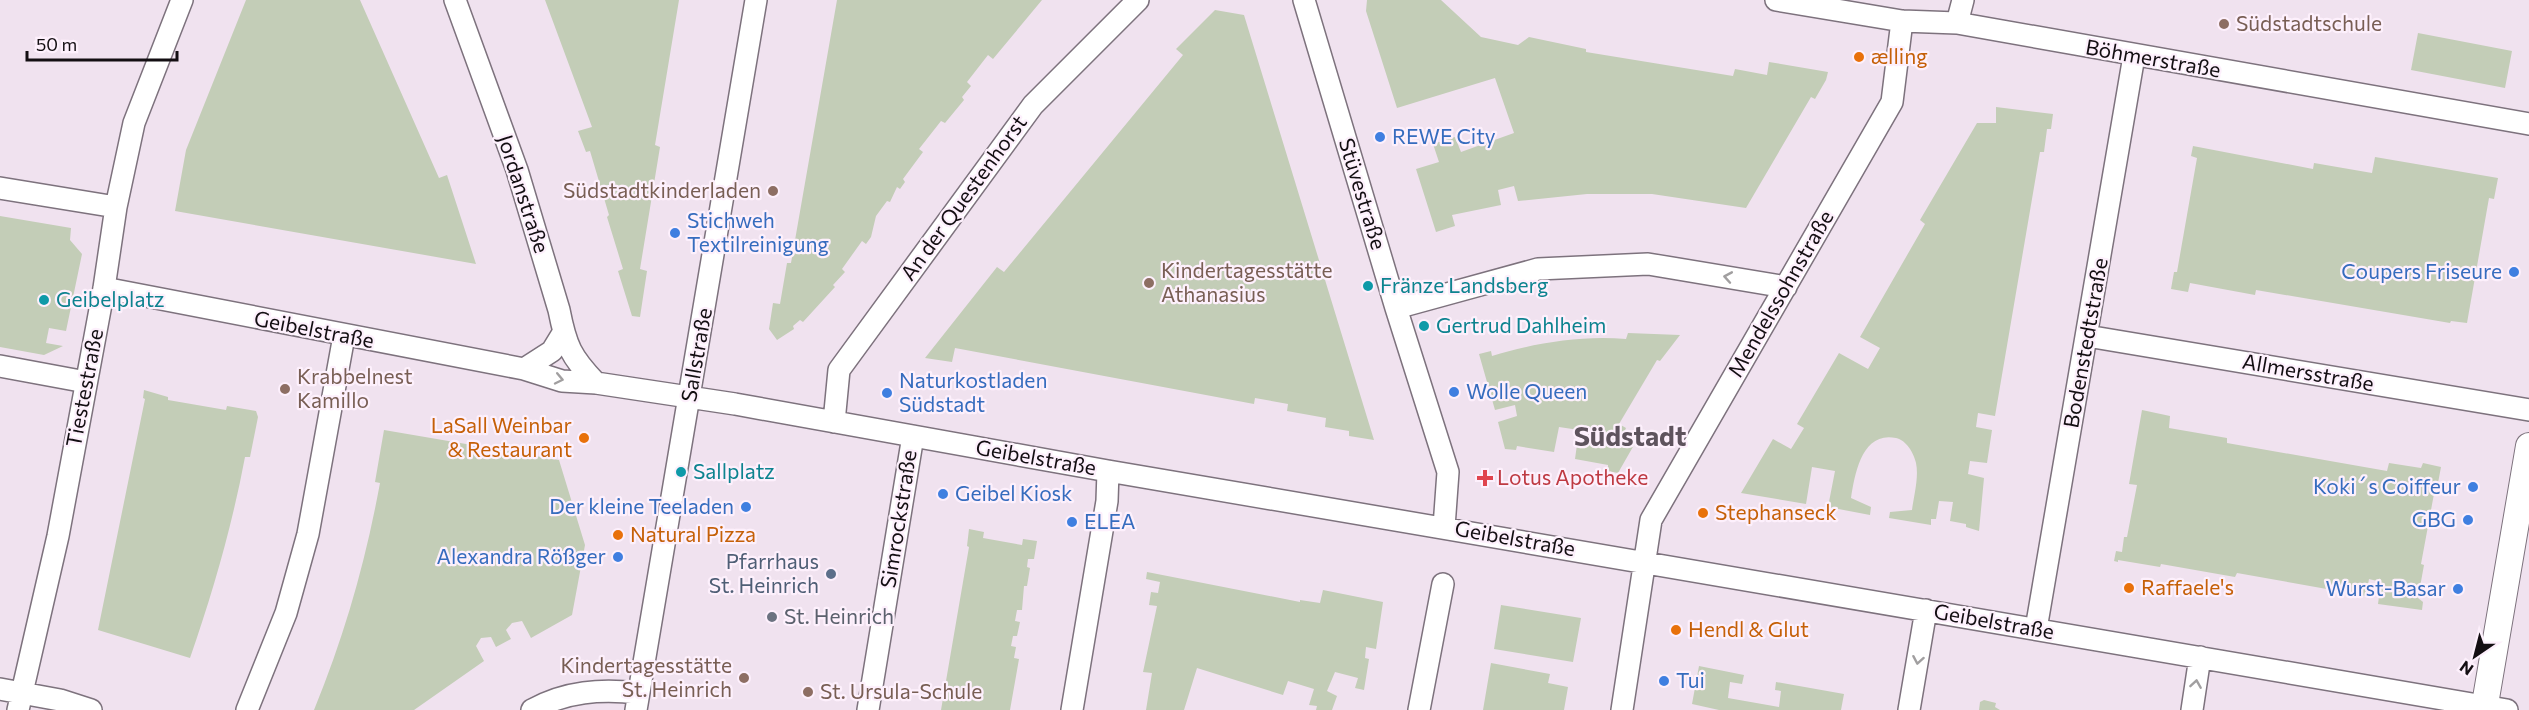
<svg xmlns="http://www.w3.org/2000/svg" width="2529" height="710" font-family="Commissioner,sans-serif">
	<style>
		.green { fill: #c3cdb7 }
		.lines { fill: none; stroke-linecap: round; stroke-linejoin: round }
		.minor-casing { stroke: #7d727d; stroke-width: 24 }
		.major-casing { stroke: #7d727d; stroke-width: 28 }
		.minor { stroke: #fff; stroke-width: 21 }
		.major { stroke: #fff; stroke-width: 26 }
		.oneway { stroke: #a19fa0 }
		.education-dot { fill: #8d6e63; stroke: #fdf0fc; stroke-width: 2 }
		.food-dot { fill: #e8710a; stroke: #fdf0fc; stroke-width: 2 }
		.shop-dot { fill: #3f7fe0; stroke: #fdf0fc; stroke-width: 2 }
		.culture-dot { fill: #0f9aa8; stroke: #fdf0fc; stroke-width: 2 }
		.health-dot { fill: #e0444e; stroke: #fdf0fc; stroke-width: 2 }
		.service-dot { fill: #5c6f8a; stroke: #fdf0fc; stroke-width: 2 }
		.worship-dot { fill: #6b7280; stroke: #fdf0fc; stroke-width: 2 }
		.labels { text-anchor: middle; stroke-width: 4.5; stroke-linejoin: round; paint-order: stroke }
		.education-label { font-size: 21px; fill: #785e54; stroke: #fdf0fc; text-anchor: start }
		.food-label { font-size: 21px; fill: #c56008; stroke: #fdf0fc; text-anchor: start }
		.street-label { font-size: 21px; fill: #130e12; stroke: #fdf0fc }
		.shop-label { font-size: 21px; fill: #366cbe; stroke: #fdf0fc; text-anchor: start }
		.culture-label { font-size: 21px; fill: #0d838f; stroke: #fdf0fc; text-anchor: start }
		.health-label { font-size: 21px; fill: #be3a42; stroke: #fdf0fc; text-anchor: start }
		.service-label { font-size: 21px; fill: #4e5e75; stroke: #fdf0fc; text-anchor: end }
		.worship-label { font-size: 21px; fill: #5b616d; stroke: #fdf0fc; text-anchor: start }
		.district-label { font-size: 27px; font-weight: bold; fill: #5e535d; stroke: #fdf0fc }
	</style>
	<rect width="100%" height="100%" fill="#f0e2ef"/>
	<!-- green -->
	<path class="green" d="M246 0H360L439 178 447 175 476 264 175 211 186 150Z
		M545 0H679L655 145 660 147 640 269 647 271 640 317 632 316 618 271 623 269 607 217 609 215 590 151 586 152 578 131 592 127Z
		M837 0H1042L993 59 988 55 967 82 971 86 962 97 964 100 945 123 941 121 919 149 923 152 903 179 905 182 900 189 897 187 890 202 887 201 876 216 871 237 866 244 862 241 842 269 845 272 833 285 835 287 803 322 800 320 793 326 794 329 777 340 769 329 773 303 780 304 787 263H791Z
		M1367 0H1441L1481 37 1518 45 1529 37 1586 49V52L1733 76 1735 69 1767 75 1769 62 1828 72 1826 80 1815 99 1811 97 1746 208 1652 194H1587L1518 201 1514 186 1498 190 1501 205 1452 215 1455 226 1436 232 1416 169 1439 162 1433 144 1455 137 1461 152 1514 133 1495 78 1397 108 1366 11Z
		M1215 10 1244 15 1374 440 1349 436V431L1325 427 1326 418 1287 411 1288 404 1255 398 1254 404 955 348 952 362 925 358 997 267 1004 272 1183 55 1176 49Z
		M2418 33 2512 51 2505 88 2411 70Z
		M1996 107 2053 114 2051 129H2047L2044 152H2040L1995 416 1978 413 1976 427 1992 430 1987 463 1970 461 1968 474 1984 478 1979 531 1966 527V524L1950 521 1953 502 1939 501 1936 519H1931V525L1889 518 1890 512 1912 510C1914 495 1919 477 1916 463 1914 453 1906 440 1896 438 1862 431 1855 473 1851 498L1871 507 1870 515 1828 507 1835 471 1812 467 1806 504 1741 493 1773 439 1791 449 1804 428 1797 424 1839 353 1868 369 1880 348 1860 337 1925 224 1920 220 1977 123H1996Z
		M2193 146 2313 169 2314 163 2372 173 2375 157 2498 178 2494 199 2489 198 2467 323 2451 321 2450 323 2256 290 2255 295 2190 283 2188 292 2171 289 2174 272H2177L2197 158 2191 156Z
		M0 216 71 228 70 240 82 254 66 331 49 328 46 343 63 346 44 355 0 347Z
		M1628 333 1680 335 1660 361 1657 360 1619 424 1626 428 1621 439 1634 445 1618 473 1608 471V465L1575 459 1579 430 1559 427 1554 452 1517 446 1516 450 1505 449 1498 422 1517 416 1515 405 1495 410 1479 354 1491 351 1492 356C1534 343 1582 335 1626 339Z
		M144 390 168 397V400L226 410 227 406 256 411 258 417 250 457H245C232 526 213 592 190 658L98 630 145 399 143 398Z
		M2142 410 2170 416 2169 428 2227 438V443L2387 471 2389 463 2421 468 2423 463 2441 467 2438 483H2436L2421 564 2424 565 2418 598 2423 602 2422 610 2378 604 2381 582 2369 579 2366 596 2237 573 2235 577 2161 564 2160 567 2118 560V562L2114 561 2116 551 2122 552 2124 537H2127L2137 485 2129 484Z
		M384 430 559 460 585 545 572 615 531 638 522 621 512 623 506 630 511 639 496 647 491 637 481 638 476 646 484 661 414 710H314C345 634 365 564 380 483L375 482Z
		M969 529 984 532 983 538 1022 545 1023 539 1037 541 1034 559H1028L1027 567 1030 568 1027 586H1024L1022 610H1017L1015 621 1020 622 1017 636H1013L1011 646 1016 647 1014 658 1019 659 1010 710H941L969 547 967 546Z
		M1147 572 1300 602V600L1320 603 1323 590 1383 602 1376 649 1366 647 1365 658 1369 659 1364 690 1355 688 1358 678 1335 672 1327 691 1337 696 1332 710H1316L1317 706 1309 705 1314 689 1288 681 1283 695 1197 668 1184 710H1146L1152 673 1143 672 1157 606 1149 605 1151 592 1158 593 1160 582 1146 579Z
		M1501 605 1581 618 1573 662 1494 649Z
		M1491 663 1550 674 1548 683 1568 687 1564 710H1483Z
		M1699 666 1744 675 1742 684 1730 682 1728 698 1779 707 1781 691 1775 690 1776 682 1844 694 1841 710H1719L1692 704Z
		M1984 700 1996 703 1995 707 2000 710H1979L1980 702Z"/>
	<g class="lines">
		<defs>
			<path id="minor" d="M455 0 517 170 559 310C566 346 571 357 596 383
				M1304 0 1396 308 1448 472 1444 527
				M1776 0 1902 21 1957 23 2529 124
				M1957 23 1963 0
				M0 188 116 207
				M104 288 524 369 562 381 596 383 735 404 1108 471 2507 710
				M1396 308 1538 269 1648 264 1786 287
				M2087 336 2529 410
				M0 366 86 382
				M524 369 552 351 563 333
				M834 422 839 370 1033 105 1138 0
				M2036 629 2134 56
				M0 689 60 700 91 710
				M18 710 58 536 104 288 116 207 134 123 182 0
				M247 710 286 613 308 534 344 336
				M532 710C566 691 601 689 638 693
				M636 710 756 0
				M868 710 913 436
				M1072 710 1107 501 1108 471
				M1419 710 1443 584
				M1622 710 1651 520 1892 102 1902 21
				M1909 710 1926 610
				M2192 710 2200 657"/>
			<path id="major" d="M2484 710 2529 446"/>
		</defs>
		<!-- minor casing -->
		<use href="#minor" class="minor-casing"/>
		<!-- major casing -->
		<use href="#major" class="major-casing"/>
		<!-- minor -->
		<use href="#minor" class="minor"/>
		<!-- major -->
		<use href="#major" class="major"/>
	</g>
	<!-- one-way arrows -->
	<defs><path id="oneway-chevron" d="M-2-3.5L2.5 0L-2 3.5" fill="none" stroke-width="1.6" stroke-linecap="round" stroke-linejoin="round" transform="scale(1.5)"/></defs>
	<g class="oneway">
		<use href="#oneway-chevron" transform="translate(1728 277) rotate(-170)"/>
		<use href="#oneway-chevron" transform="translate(559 379) rotate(12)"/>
		<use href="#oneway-chevron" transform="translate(1918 660) rotate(100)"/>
		<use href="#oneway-chevron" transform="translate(2196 684) rotate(-81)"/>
	</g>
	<!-- markers -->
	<g class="education-dot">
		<circle cx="2224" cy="24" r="6"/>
		<circle cx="773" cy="191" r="6"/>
		<circle cx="1149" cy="283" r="6"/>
		<circle cx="285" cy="389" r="6"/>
		<circle cx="744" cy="678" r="6"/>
		<circle cx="808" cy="692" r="6"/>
	</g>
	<g class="food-dot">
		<circle cx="1859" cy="57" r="6"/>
		<circle cx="584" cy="438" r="6"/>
		<circle cx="1703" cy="513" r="6"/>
		<circle cx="618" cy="535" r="6"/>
		<circle cx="2129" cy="588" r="6"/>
		<circle cx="1676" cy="630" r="6"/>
	</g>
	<g class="shop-dot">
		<circle cx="1380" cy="137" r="6"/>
		<circle cx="675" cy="233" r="6"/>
		<circle cx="2514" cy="272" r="6"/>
		<circle cx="1454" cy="392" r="6"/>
		<circle cx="887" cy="393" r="6"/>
		<circle cx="2473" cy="487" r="6"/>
		<circle cx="943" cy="494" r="6"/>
		<circle cx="746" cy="507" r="6"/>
		<circle cx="2468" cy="520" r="6"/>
		<circle cx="1072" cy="522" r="6"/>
		<circle cx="618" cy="557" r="6"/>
		<circle cx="2458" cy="589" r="6"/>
		<circle cx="1664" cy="681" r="6"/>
	</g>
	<g class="culture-dot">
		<circle cx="1368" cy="286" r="6"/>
		<circle cx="44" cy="300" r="6"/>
		<circle cx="1424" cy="326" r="6"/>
		<circle cx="681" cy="472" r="6"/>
	</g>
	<path class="health-dot" d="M1482 469h6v6h6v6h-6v6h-6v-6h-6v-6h6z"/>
	<circle class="service-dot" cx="831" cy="574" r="6"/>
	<circle class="worship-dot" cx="772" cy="617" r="6"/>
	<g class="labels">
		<!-- education labels -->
		<g class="education-label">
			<text x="2236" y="31">Südstadtschule</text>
			<text x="761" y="198" text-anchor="end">Südstadtkinderladen</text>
			<text x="1161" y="278">Kindertagesstätte<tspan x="1161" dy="24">Athanasius</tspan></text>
			<text x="297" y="384">Krabbelnest<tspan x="297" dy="24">Kamillo</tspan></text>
			<text x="732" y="673" text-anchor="end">Kindertagesstätte<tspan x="732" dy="24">St. Heinrich</tspan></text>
			<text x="820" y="699">St. Ursula-Schule</text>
		</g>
		<!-- food labels -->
		<g class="food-label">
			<text x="1871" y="64">ælling</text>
			<text x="572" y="433" text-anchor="end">LaSall Weinbar<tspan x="572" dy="24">&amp; Restaurant</tspan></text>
			<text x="1715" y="520">Stephanseck</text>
			<text x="630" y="542">Natural Pizza</text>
			<text x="2141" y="595">Raffaele's</text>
			<text x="1688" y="637">Hendl &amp; Glut</text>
		</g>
		<!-- street labels -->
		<g class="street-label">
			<text transform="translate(2153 59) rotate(10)" y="7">Böhmerstraße</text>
			<text transform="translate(523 194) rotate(72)" y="7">Jordanstraße</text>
			<text transform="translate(1362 194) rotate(73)" y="7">Stüvestraße</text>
			<text transform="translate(964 198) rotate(-54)" y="7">An der Questenhorst</text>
			<text transform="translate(1781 294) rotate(-60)" y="7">Mendelssohnstraße</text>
			<text transform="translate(314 330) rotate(11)" y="7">Geibelstraße</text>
			<text transform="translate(2086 343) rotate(-80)" y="7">Bodenstedtstraße</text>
			<text transform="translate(697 355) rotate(-80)" y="7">Sallstraße</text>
			<text transform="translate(2308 373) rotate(10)" y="7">Allmersstraße</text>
			<text transform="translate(85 388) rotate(-79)" y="7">Tiestestraße</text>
			<text transform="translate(1036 458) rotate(10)" y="7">Geibelstraße</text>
			<text transform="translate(899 519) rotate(-81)" y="7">Simrockstraße</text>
			<text transform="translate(1515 539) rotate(10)" y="7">Geibelstraße</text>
			<text transform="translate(1994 622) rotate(10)" y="7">Geibelstraße</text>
		</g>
		<!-- shop labels -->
		<g class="shop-label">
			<text x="1392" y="144">REWE City</text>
			<text x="687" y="228">Stichweh<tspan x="687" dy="24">Textilreinigung</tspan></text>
			<text x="2502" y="279" text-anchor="end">Coupers Friseure</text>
			<text x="899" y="388">Naturkostladen<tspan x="899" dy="24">Südstadt</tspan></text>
			<text x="1466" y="399">Wolle Queen</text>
			<text x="2461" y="494" text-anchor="end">Koki´s Coiffeur</text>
			<text x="955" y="501">Geibel Kiosk</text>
			<text x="734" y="514" text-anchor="end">Der kleine Teeladen</text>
			<text x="2456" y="527" text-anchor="end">GBG</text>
			<text x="1084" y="529">ELEA</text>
			<text x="606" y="564" text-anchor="end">Alexandra Rößger</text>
			<text x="2446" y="596" text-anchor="end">Wurst-Basar</text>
			<text x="1676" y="688">Tui</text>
		</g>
		<!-- culture labels -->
		<g class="culture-label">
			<text x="1380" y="293">Fränze Landsberg</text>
			<text x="56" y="307">Geibelplatz</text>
			<text x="1436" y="333">Gertrud Dahlheim</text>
			<text x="693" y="479">Sallplatz</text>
		</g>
		<!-- health labels -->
		<g class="health-label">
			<text x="1497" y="485">Lotus Apotheke</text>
		</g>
		<!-- service labels -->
		<g class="service-label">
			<text x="819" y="569">Pfarrhaus<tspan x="819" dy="24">St. Heinrich</tspan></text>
		</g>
		<!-- worship labels -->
		<g class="worship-label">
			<text x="784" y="624">St. Heinrich</text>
		</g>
		<!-- district labels -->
		<g class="district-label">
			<text x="1630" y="446">Südstadt</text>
		</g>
	</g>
	<!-- north arrow -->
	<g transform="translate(2475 656) rotate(215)" stroke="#fdf0fc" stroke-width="4.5" paint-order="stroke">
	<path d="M0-4.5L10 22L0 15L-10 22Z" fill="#130e12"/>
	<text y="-9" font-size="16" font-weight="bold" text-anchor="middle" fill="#130e12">N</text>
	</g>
	<!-- scale -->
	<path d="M27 51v9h150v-9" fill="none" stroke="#130e12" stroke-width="3"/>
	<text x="36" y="51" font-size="18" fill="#130e12" stroke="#fdf0fc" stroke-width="4.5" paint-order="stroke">50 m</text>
</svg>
